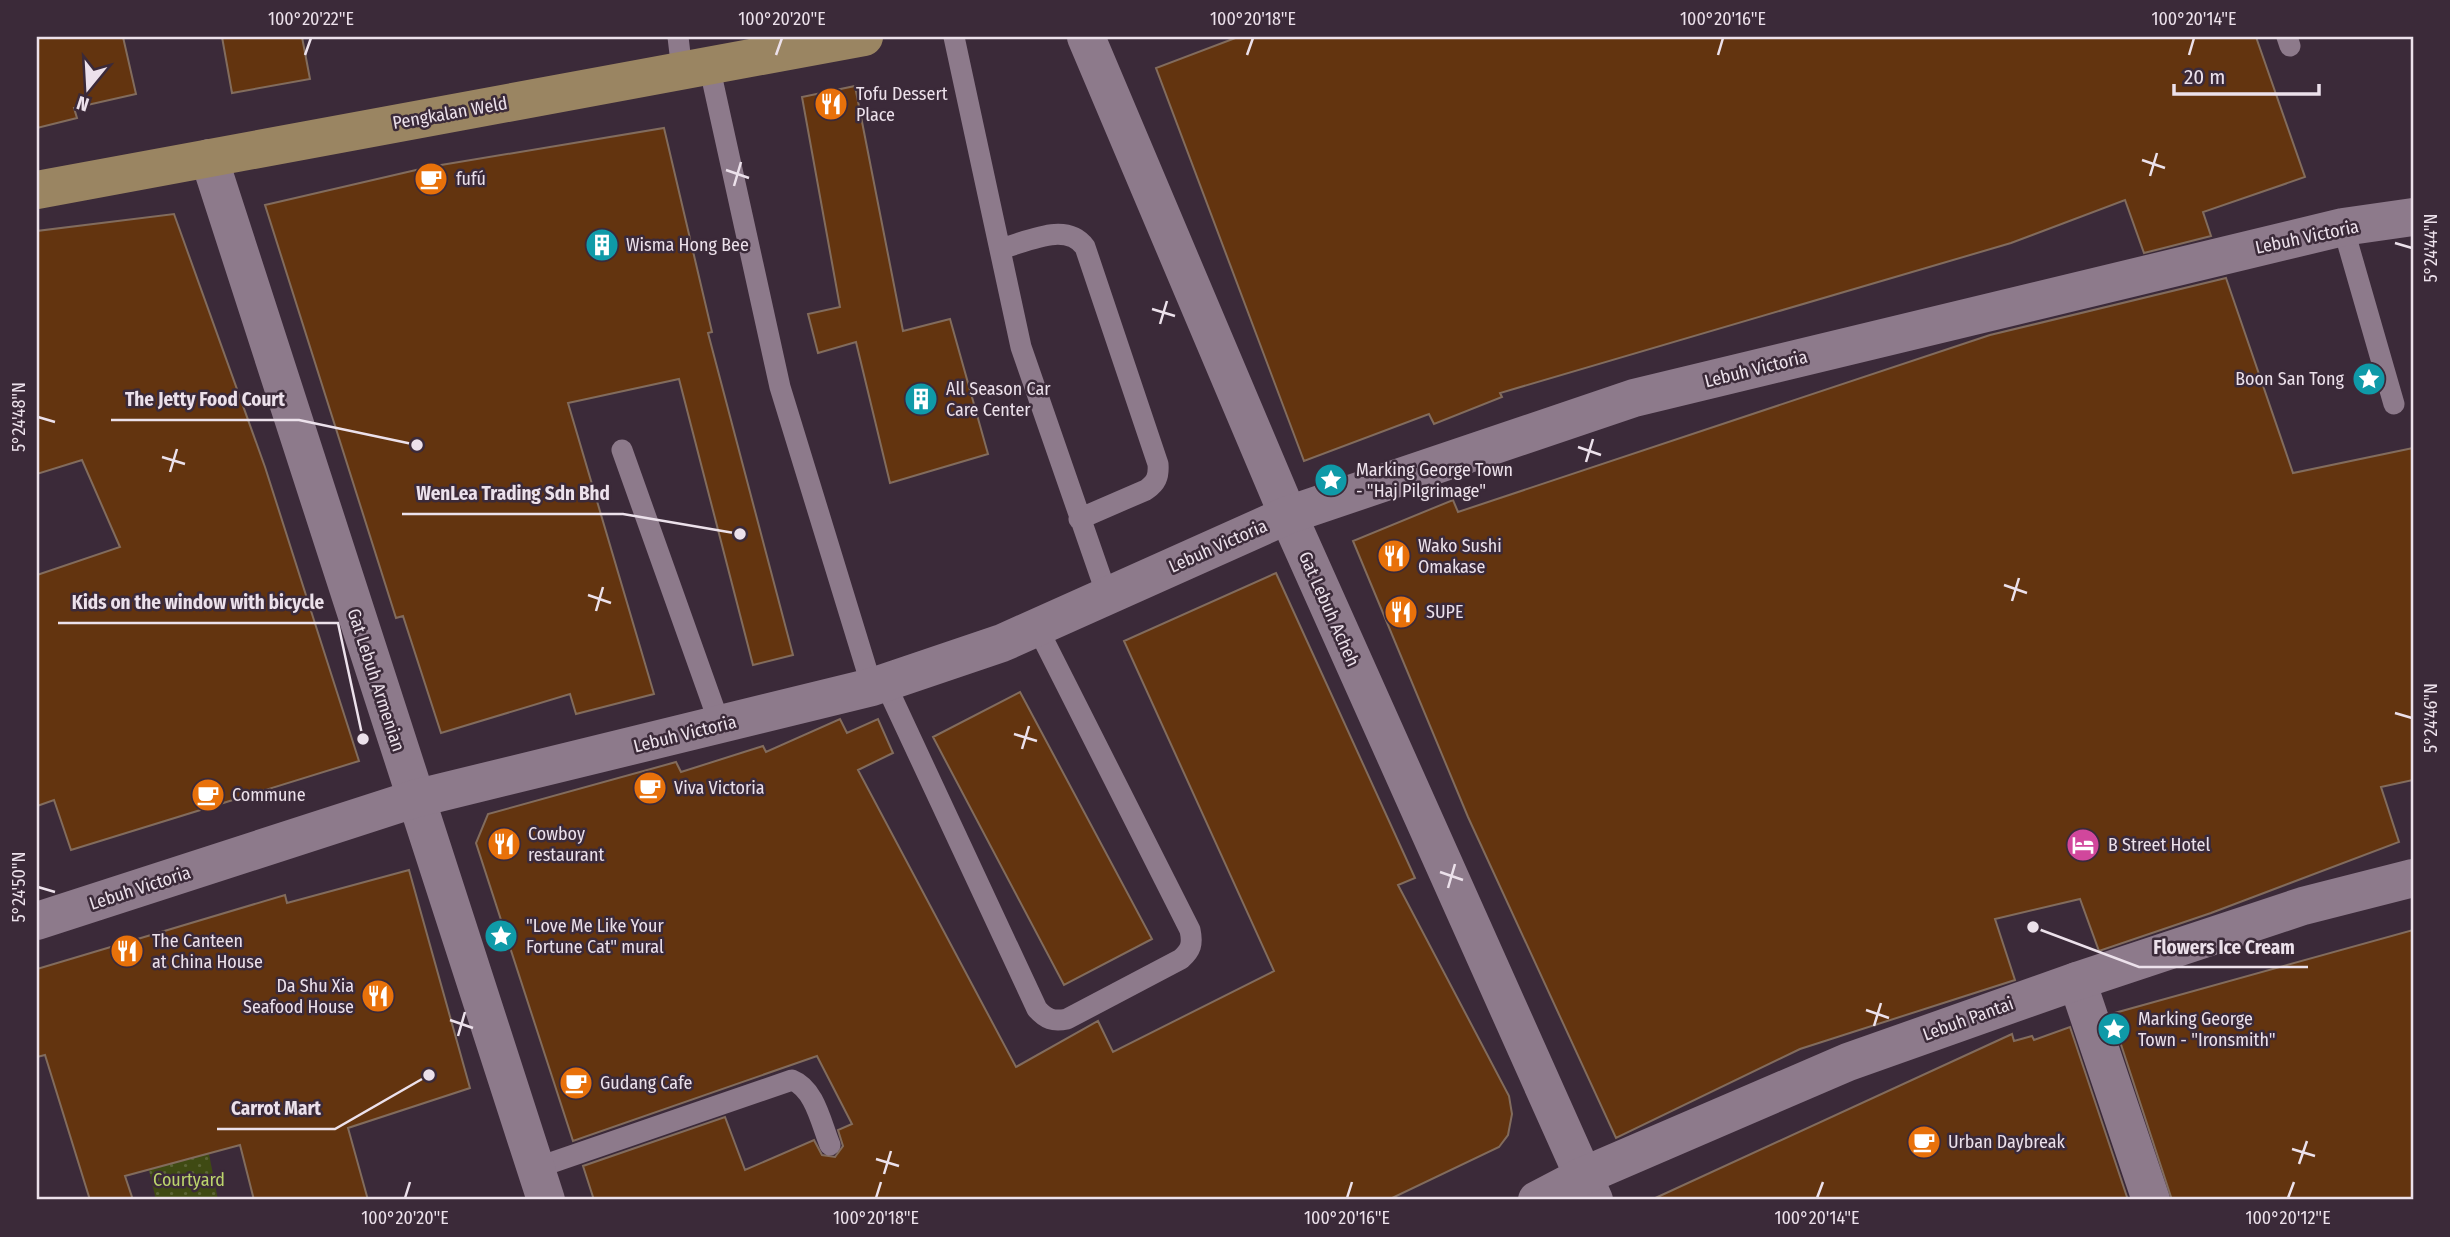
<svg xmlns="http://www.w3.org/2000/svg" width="2450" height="1237" font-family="'Fira Sans Condensed',sans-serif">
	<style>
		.green { fill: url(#green-dots) }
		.building { fill: #63340f; stroke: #826c5d; stroke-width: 2 }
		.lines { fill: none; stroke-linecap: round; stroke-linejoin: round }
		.service { stroke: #8d7a8b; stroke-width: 21 }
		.minor { stroke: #8d7a8b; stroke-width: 38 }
		.tertiary { stroke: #8d7a8b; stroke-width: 38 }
		.primary { stroke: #9a8562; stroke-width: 38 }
		.ticks { fill: none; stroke: #ece1eb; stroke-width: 2.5 }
		.labels { text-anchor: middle; stroke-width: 5; stroke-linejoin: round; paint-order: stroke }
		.poi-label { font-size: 18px; fill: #ece1eb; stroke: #3b2a39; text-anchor: start }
		.street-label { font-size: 18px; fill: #ece1eb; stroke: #3b2a39 }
		.park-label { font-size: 18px; fill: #bcd56c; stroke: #3b2a39 }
		.leader { fill: none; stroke: #ece1eb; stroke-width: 2.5 }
		.callout-dot { fill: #ece1eb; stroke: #3b2a39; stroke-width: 2.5 }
		.callout-label { font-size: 19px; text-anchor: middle; font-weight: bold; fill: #ece1eb; stroke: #3b2a39; stroke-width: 5; stroke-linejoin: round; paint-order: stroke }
		.neatline { fill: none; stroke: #ece1eb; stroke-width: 2.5 }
		.ticks-label { font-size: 18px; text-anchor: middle; fill: #ece1eb }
	</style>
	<defs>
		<pattern id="green-dots" width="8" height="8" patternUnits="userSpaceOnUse" patternTransform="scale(1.75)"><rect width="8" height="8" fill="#3f4a13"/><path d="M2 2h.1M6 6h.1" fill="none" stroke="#5b6436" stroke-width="1.8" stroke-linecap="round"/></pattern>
	</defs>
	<rect width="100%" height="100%" fill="#3b2a39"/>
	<!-- green -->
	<path class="green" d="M209 1154 218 1200H156L149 1170Z"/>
	<!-- building -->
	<path class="building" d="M37 37H123L136 94 74 108 77 118 37 128Z
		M222 37H302L310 79 232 93Z
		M1238 37H2256L2305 177 2203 212 2211 236 2144 253 2125 200 2011 243 1500 393 1502 397 1434 424 1429 414 1304 461 1156 68Z
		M855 86 903 331 950 319 988 454 890 483 856 342 818 353 808 314 840 307 802 97Z
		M664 128 712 332 708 333 793 655 753 665 679 379 568 403 654 694 576 714 570 694 441 733 403 616 396 618 265 205 429 167Z
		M174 214 265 467 359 761 71 850 54 800 37 806V575L120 547 82 460 37 474V231Z
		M2226 278 2293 473 2413 448V780L2381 787 2399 842 2211 913 2099 951 2080 899 1995 919 2015 980 1800 1049 1616 1138 1468 817 1353 541 1453 500 1458 512 1990 335Z
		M1276 573 1415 878 1398 885 1509 1096 1512 1114 1508 1135 1499 1147 1388 1200H594L583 1166 725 1117 745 1170 814 1140 822 1155 835 1157 843 1146 838 1130 852 1124 817 1056 573 1141 476 843 488 814 676 762 681 772 763 746 766 752 840 719 847 733 878 719 893 753 858 770 1016 1067 1098 1021 1113 1052 1274 971 1124 641Z
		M1020 692 1152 939 1064 985 933 737Z
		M409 870 470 1088 348 1128 368 1200H254L240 1145 125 1176 133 1200H90L45 1055 37 1057V969L285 895 287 903Z
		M2413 930V1200H2172L2111 1014Z
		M2070 1027 2128 1200H1651L2012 1034 2014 1041 2032 1036 2034 1040Z"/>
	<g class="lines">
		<!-- service -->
		<path class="service" d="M678 37 682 71
			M954 37 1021 347 1107 595
			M2287 37 2290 46
			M709 65 780 387 872 687
			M2343 227 2394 404
			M1000 249C1027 242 1066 221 1085 247L1158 464C1159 477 1156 483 1146 490L1079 519
			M622 450 720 725
			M885 683 1037 1009C1046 1019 1053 1022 1067 1019L1181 959C1191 950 1193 944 1190 930L1037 627
			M536 1168 792 1080C815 1089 821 1123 830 1145"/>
		<!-- minor -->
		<path class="minor" d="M1086 37 1288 515 1594 1200
			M209 158 546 1200
			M2077 981 2151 1200"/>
		<!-- tertiary -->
		<path class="tertiary" d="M37 921 414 799 872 687 1002 643 1288 515 1634 398 2343 227 2413 217
			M1537 1200 1581 1177 1848 1062 2077 981 2303 906 2413 878"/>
		<!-- primary -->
		<path class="primary" d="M37 190 864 37"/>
	</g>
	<!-- ticks -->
	<path class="ticks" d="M305 55 311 38M776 55 782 38M1247 55 1253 38M1718 55 1723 38M2189 55 2194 38M2142 160 2165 168M726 170 749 178M2150 176 2157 153M734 186 741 162M2395 243 2412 248M1152 309 1175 316M1160 324 1167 301M38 417 55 422M1578 447 1601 455M162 457 185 464M1586 462 1593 439M170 472 177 449M2004 585 2027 593M588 595 611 603M2012 601 2019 578M596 611 603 587M2395 713 2412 718M1014 734 1037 741M1022 749 1029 726M1440 872 1463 880M38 887 55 892M1448 888 1455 864M1866 1010 1889 1018M450 1020 473 1028M1874 1026 1881 1003M458 1036 465 1012M2292 1149 2315 1156M876 1159 899 1166M2299 1164 2307 1141M884 1174 891 1151M405 1198 410 1182M876 1198 881 1182M1347 1198 1352 1182M1817 1198 1823 1182M2288 1198 2294 1182"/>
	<!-- icons -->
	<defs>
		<symbol id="restaurant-disc" viewBox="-11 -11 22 22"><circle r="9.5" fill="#e8710a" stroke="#3b2a39"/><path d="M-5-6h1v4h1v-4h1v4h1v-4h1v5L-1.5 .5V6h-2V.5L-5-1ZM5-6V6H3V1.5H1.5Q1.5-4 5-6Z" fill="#fff"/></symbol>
		<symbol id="cafe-disc" viewBox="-11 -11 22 22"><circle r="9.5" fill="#e8710a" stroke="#3b2a39"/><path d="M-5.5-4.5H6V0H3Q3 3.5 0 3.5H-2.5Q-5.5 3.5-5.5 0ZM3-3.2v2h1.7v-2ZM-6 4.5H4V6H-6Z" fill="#fff"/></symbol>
		<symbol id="building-disc" viewBox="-11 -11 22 22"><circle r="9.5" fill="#0f9aa8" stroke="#3b2a39"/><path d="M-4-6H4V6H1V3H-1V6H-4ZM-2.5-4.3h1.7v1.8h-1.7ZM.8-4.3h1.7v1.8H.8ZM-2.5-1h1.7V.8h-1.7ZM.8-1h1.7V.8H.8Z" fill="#fff"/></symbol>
		<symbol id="sight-disc" viewBox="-11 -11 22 22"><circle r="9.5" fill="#0f9aa8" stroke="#3b2a39"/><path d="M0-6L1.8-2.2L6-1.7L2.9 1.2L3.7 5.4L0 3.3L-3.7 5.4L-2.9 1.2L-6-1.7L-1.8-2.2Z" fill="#fff"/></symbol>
		<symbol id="hotel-disc" viewBox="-11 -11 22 22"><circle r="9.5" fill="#d1479c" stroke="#3b2a39"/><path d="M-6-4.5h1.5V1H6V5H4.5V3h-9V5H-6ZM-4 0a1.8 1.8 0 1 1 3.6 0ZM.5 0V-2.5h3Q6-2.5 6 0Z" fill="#fff"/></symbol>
	</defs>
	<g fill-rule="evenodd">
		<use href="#restaurant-disc" x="812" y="85" width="38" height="38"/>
		<use href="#cafe-disc" x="412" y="160" width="38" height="38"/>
		<use href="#building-disc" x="583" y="226" width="38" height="38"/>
		<use href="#sight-disc" x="2350" y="360" width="38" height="38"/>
		<use href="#building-disc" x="902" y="380" width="38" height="38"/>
		<use href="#sight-disc" x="1312" y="461" width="38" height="38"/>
		<use href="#restaurant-disc" x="1375" y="537" width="38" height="38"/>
		<use href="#restaurant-disc" x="1382" y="593" width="38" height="38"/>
		<use href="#cafe-disc" x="631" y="769" width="38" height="38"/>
		<use href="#cafe-disc" x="189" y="776" width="38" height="38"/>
		<use href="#restaurant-disc" x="485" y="825" width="38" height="38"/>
		<use href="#hotel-disc" x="2064" y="826" width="38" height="38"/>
		<use href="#sight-disc" x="482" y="917" width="38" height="38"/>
		<use href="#restaurant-disc" x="108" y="932" width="38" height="38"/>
		<use href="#restaurant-disc" x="359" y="977" width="38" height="38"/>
		<use href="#sight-disc" x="2095" y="1010" width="38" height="38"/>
		<use href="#cafe-disc" x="557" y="1064" width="38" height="38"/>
		<use href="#cafe-disc" x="1905" y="1123" width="38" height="38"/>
	</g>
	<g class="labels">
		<!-- poi labels -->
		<g class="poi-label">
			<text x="856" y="100">Tofu Dessert<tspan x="856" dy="21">Place</tspan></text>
			<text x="456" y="185">fufú</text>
			<text x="626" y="251">Wisma Hong Bee</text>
			<text x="2344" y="385" text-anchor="end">Boon San Tong</text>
			<text x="946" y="395">All Season Car<tspan x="946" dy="21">Care Center</tspan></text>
			<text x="1356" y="476">Marking George Town<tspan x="1356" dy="21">- "Haj Pilgrimage"</tspan></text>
			<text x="1418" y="552">Wako Sushi<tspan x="1418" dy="21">Omakase</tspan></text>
			<text x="1426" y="618">SUPE</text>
			<text x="674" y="794">Viva Victoria</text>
			<text x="232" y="801">Commune</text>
			<text x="528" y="840">Cowboy<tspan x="528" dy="21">restaurant</tspan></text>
			<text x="2108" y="851">B Street Hotel</text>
			<text x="526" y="932">"Love Me Like Your<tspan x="526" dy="21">Fortune Cat" mural</tspan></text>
			<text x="152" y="947">The Canteen<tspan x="152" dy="21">at China House</tspan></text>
			<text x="354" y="992" text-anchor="end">Da Shu Xia<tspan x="354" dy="21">Seafood House</tspan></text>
			<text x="2138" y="1025">Marking George<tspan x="2138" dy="21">Town - "Ironsmith"</tspan></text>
			<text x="600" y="1089">Gudang Cafe</text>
			<text x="1948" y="1148">Urban Daybreak</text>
		</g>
		<!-- street labels -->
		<g class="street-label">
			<text transform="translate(450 113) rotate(-10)" y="6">Pengkalan Weld</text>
			<text transform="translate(2307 237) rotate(-12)" y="6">Lebuh Victoria</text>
			<text transform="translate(1756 369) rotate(-14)" y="6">Lebuh Victoria</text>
			<text transform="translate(1218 546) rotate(-24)" y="6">Lebuh Victoria</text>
			<text transform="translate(1329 609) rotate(66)" y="6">Gat Lebuh Acheh</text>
			<text transform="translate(376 680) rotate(72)" y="6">Gat Lebuh Armenian</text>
			<text transform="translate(685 734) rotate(-14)" y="6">Lebuh Victoria</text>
			<text transform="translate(140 888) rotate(-18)" y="6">Lebuh Victoria</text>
			<text transform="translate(1968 1019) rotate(-20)" y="6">Lebuh Pantai</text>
		</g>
		<!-- park labels -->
		<g class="park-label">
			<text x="189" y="1186">Courtyard</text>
		</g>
	</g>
	<!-- callouts -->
	<path class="leader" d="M417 445L299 420H111M740 534L623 514H402M363 739L338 623H58M2033 927L2139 967H2308M429 1075L335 1129H217"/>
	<g class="callout-dot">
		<circle cx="417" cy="445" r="7"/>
		<circle cx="740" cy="534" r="7"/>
		<circle cx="363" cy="739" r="7"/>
		<circle cx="2033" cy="927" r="7"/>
		<circle cx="429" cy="1075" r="7"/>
	</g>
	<g class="callout-label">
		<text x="205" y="406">The Jetty Food Court</text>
		<text x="513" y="500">WenLea Trading Sdn Bhd</text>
		<text x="198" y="609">Kids on the window with bicycle</text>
		<text x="2224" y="954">Flowers Ice Cream</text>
		<text x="276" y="1115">Carrot Mart</text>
	</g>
	<!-- border -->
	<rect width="2450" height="1237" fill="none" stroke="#3b2a39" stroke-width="77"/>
	<!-- north arrow -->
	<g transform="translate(88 88) rotate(198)" stroke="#3b2a39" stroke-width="5" paint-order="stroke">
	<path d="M0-5L12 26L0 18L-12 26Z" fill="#ece1eb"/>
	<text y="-10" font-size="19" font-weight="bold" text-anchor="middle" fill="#ece1eb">N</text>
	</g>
	<!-- scale -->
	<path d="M2174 84v10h145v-10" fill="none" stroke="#ece1eb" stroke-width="3.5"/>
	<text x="2184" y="84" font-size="21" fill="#ece1eb" stroke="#3b2a39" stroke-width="5" paint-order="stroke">20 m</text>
	<rect x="38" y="38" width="2374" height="1160" class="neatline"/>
	<g class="ticks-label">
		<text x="311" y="25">100°20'22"E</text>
		<text x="782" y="25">100°20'20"E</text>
		<text x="1253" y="25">100°20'18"E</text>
		<text x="1723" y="25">100°20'16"E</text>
		<text x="2194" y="25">100°20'14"E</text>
		<text transform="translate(2431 248) rotate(-90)" y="6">5°24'44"N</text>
		<text transform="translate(19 417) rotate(-90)" y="6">5°24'48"N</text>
		<text transform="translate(2431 718) rotate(-90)" y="6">5°24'46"N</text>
		<text transform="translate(19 887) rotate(-90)" y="6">5°24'50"N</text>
		<text x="405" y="1224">100°20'20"E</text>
		<text x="876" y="1224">100°20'18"E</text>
		<text x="1347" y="1224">100°20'16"E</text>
		<text x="1817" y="1224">100°20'14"E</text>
		<text x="2288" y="1224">100°20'12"E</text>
	</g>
</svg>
